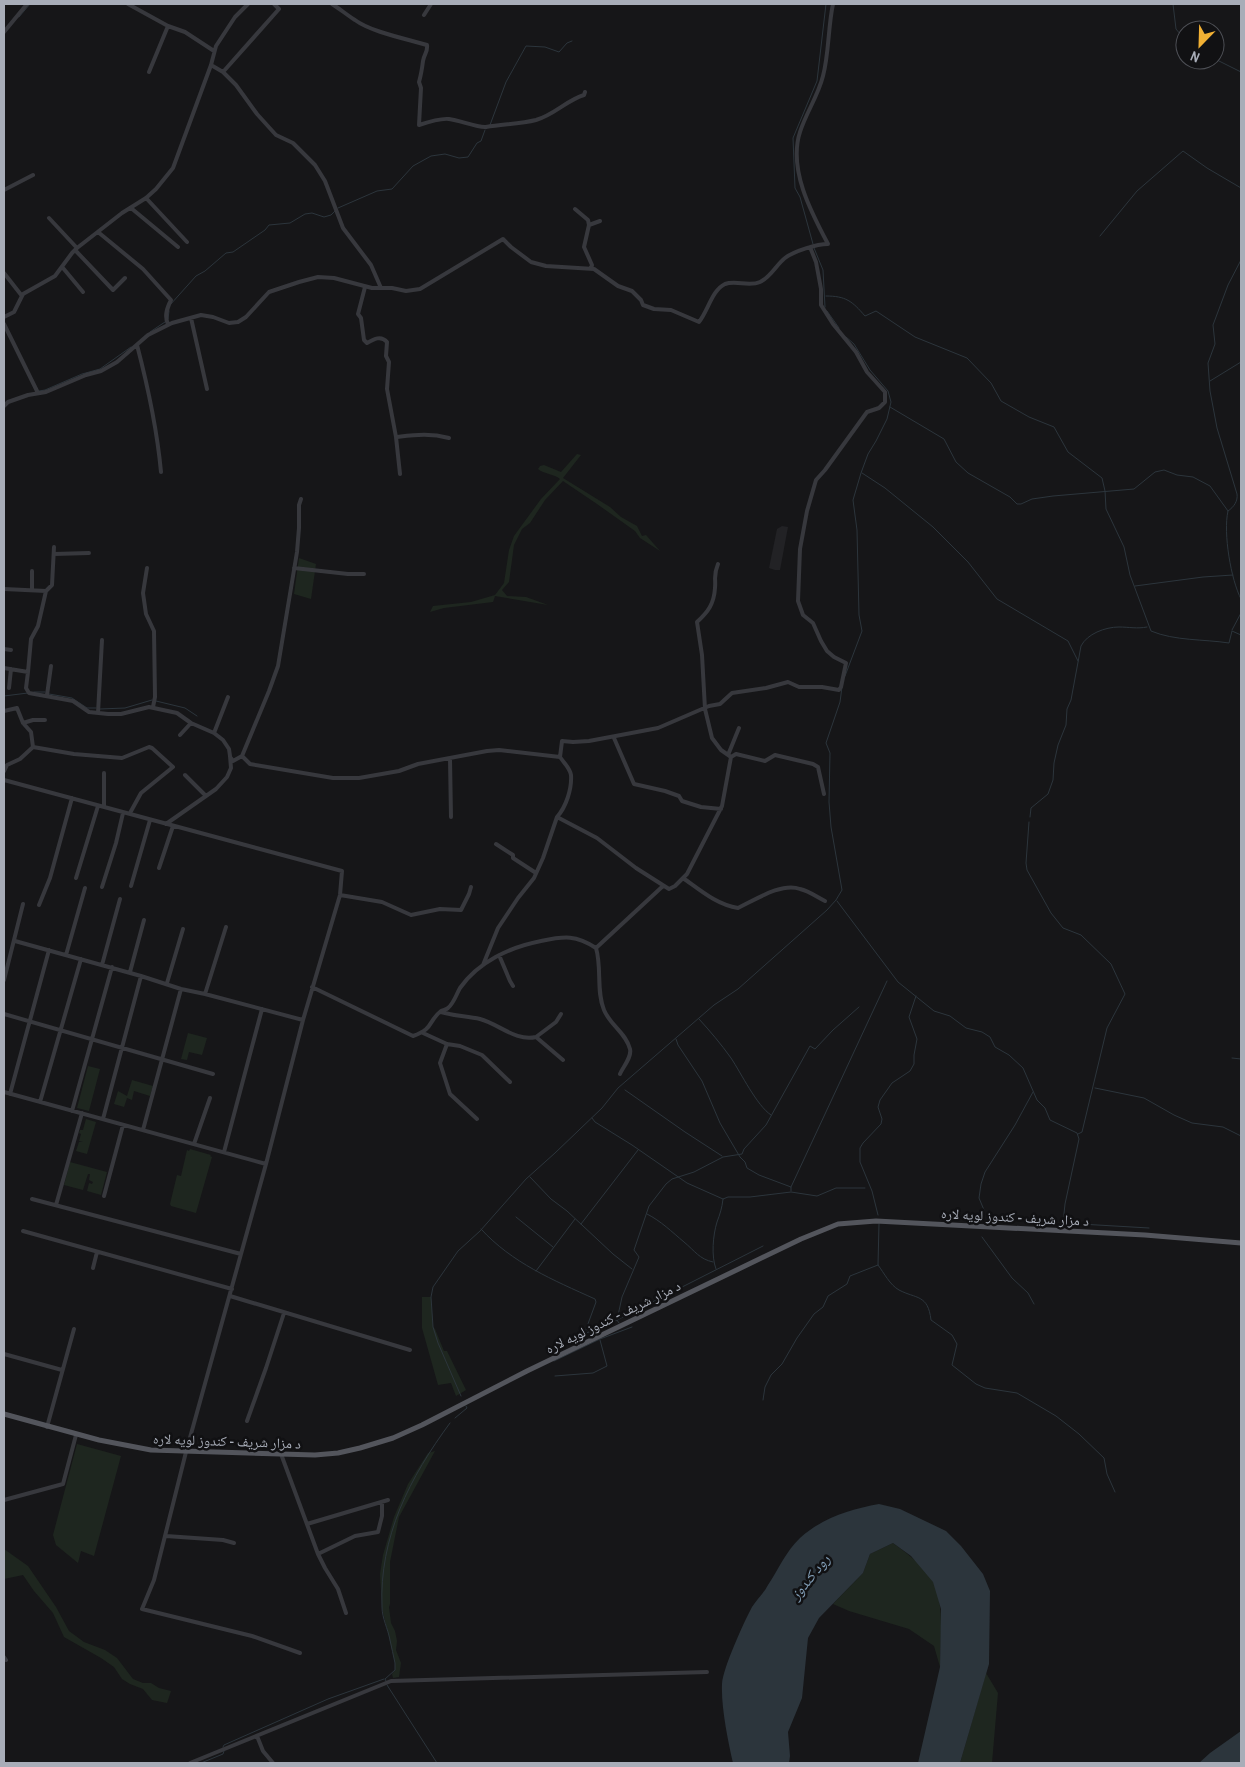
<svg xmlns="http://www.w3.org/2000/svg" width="1245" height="1767" font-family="'Archivo Narrow','Noto Naskh Arabic',sans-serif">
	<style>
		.built { fill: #222225 }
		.green { fill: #1e261f }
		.water { fill: #2c353c }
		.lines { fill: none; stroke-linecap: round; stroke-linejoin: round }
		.stream { stroke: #2c353c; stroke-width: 1 }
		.minor { stroke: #37383d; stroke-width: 4 }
		.major { stroke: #53555c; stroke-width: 5 }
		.labels { text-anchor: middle; stroke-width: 5; stroke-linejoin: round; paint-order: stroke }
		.street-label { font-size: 14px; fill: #a8adb8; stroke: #111113 }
		.water-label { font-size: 15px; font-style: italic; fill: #7f9bb3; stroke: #111113 }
	</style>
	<rect width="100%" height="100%" fill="#161618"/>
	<!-- built -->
	<path class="built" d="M782 526 788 527 780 570H775L769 568 777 529Z"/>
	<!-- green -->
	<path class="green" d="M577 454 581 455 563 478 610 507 621 517 637 526 642 536 646 535 660 551 640 538 635 531 597 504 563 481 545 500 530 523 522 529 514 545 509 582 502 590 507 596 526 597 548 605 495 596 493 602 444 608 430 612 433 606 471 602 495 595 504 583 509 550 514 536 541 499 560 479C554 474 544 474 538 469L540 466 544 465 561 472Z
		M299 558 316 564 311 599 294 594Z
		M188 1033 207 1038 202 1055 189 1052 187 1060 181 1059Z
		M88 1066 100 1069 89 1111 77 1108Z
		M132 1080 153 1086 150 1096 134 1091 132 1100 127 1098 124 1107 114 1104 118 1091 127 1096Z
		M86 1119 96 1122 87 1154 76 1151 79 1142H83L79 1141 81 1134 79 1133 80 1130H83Z
		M190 1149 211 1155 210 1156 212 1157 196 1213 171 1206 170 1204 177 1175 181 1176 187 1150 189 1151Z
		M70 1162 107 1172 101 1195 87 1191 89 1183 92 1184 93 1182 89 1180 90 1174H88L83 1190 64 1185Z
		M422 1297H431L433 1327 435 1329 444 1351H447L466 1390 456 1396 451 1383 438 1385 422 1328Z
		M77 1444 121 1456 94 1556 81 1551 78 1563 56 1545 53 1535Z
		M435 1451 399 1517 390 1562V1604L389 1607 391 1623 395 1631 397 1641 396 1650 401 1663 399 1677 393 1678 392 1674 395 1670V1663L382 1608 380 1574 383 1555 394 1517 408 1484 428 1453Z
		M893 1543C908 1554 924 1566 933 1581 945 1602 940 1643 940 1667L934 1646 909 1629 849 1611 833 1604 863 1573 870 1554Z
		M4 1549 28 1566 56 1607 69 1631 84 1642 105 1650 117 1658 133 1679 143 1683H151L159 1688 171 1691 167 1703 152 1700 143 1689 130 1684 122 1679 114 1667 101 1658 64 1637 53 1613 34 1591 23 1575 4 1579Z
		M986 1673 998 1693 992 1763H960Z"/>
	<!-- water -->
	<path class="water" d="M879 1504 900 1509 946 1531 961 1546 983 1574 990 1591 989 1664 960 1763H918L940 1667 941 1609 933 1582 911 1556 893 1543 870 1554 863 1573 819 1618 808 1638 802 1698 788 1732 790 1756 789 1763H733C728 1741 721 1707 722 1684 723 1668 744 1622 752 1607 757 1599 764 1593 768 1585 778 1570 786 1551 800 1538 822 1518 851 1509 879 1504Z
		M1241 1731V1763H1199L1210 1753Z"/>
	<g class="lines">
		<!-- stream -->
		<path class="stream" d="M1173 4 1176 29 1185 40
			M19 17 30 4
			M1215 59 1241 72
			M490 125 506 82 526 46 545 47 559 52 567 43 572 41
			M338 208 377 191 392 189 413 166 431 156 445 154 459 158 468 157 477 143 481 141 485 130
			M1100 236 1137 191 1183 151 1207 168 1241 188
			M813 244 800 197 795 188 793 138 817 81 826 4
			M814 248 823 270 825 307
			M826 296C846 296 852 301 865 316L876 311 915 337 967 358 991 383 1001 401 1029 417 1054 427 1068 452 1102 478 1105 491 1106 509 1124 547 1130 575 1151 631C1175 641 1203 639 1229 643L1232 631 1241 635
			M170 305 196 276 205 271 226 253 233 252 265 230 269 225 290 223 305 214 312 213 324 217 331 215 335 211
			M827 311 839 328
			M168 319 169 311
			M150 332 165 322
			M1210 381 1241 362
			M39 391 45 390 82 374 100 369 131 347
			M890 407 944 439 956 462 968 473 1010 497 1017 504H1021L1032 499 1053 496 1134 489 1155 472 1164 470 1177 475 1193 477 1210 486 1228 511C1223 533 1231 580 1241 599
			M862 473 885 488 933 527 968 562 997 599 1068 641 1078 661
			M1228 511C1234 507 1238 501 1237 494L1217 428 1210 391 1208 363 1215 344 1213 325 1228 285 1241 260
			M1135 586 1203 577 1233 575
			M1232 630 1241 613
			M845 676 862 631 859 615 857 530 853 500 861 473 868 454 876 441 887 419 891 402 888 391 870 370 854 344 846 337
			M34 692H45
			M49 694 72 698 87 708H96
			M4 696 28 693
			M156 701 185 708 197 716
			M100 709 125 708 152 700
			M1030 817 1031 808 1048 794 1053 780 1054 763 1058 745 1066 725 1067 709 1071 700 1081 646C1087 634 1105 627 1119 627 1129 627 1137 629 1147 627
			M1029 822 1026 863 1027 870 1051 913 1063 928 1081 935 1111 964 1125 994 1107 1028 1082 1132 1078 1134
			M837 901 898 982 934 1011 950 1016 966 1028 982 1032 990 1037 995 1047 1009 1055 1023 1068 1037 1100 1045 1108 1050 1120 1077 1133 1079 1139 1065 1204 1063 1223 1149 1228
			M699 1019C710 1031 721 1044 731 1058 741 1073 757 1106 771 1115
			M676 1039 678 1045 702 1081 720 1123 740 1157 745 1162 747 1168 759 1175 791 1187V1191
			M1232 1058 1241 1059
			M1095 1088 1144 1098 1174 1115 1192 1123 1223 1127 1241 1136
			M625 1090 685 1132 722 1156
			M592 1118 595 1122 632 1145 687 1183 723 1199
			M530 1177 551 1199 567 1211 613 1254 632 1269
			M791 1187 887 981
			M647 1214C661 1221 672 1232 684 1242 695 1251 699 1259 713 1262
			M878 1215 872 1191 860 1162V1148L863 1143 881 1124 882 1119 878 1107 880 1100 892 1083 910 1071 914 1064V1055L917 1039 909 1017 916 996
			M983 1216 984 1210 979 1198 981 1184 985 1172 1015 1125 1033 1092
			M516 1217 553 1247
			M581 1224 638 1150
			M879 1224 878 1265C884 1273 890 1285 899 1290 916 1299 928 1294 931 1320L952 1335 957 1344 952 1365 976 1384 985 1388 1017 1393 1056 1416 1079 1434 1104 1458 1107 1474 1115 1492
			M481 1229C512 1263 553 1280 595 1299L596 1302 585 1332
			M982 1237 1012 1278 1028 1293 1034 1304
			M716 1269C711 1256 713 1235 717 1222 720 1214 722 1208 723 1199L728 1197H750L791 1192 817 1196 836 1188H865
			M536 1271 575 1219
			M619 1323 617 1320 622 1297 639 1257 634 1250 649 1206 666 1184 672 1179 694 1172 723 1157 742 1154 744 1149 766 1125 810 1046 815 1049 833 1030 859 1007
			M577 1337 617 1320 763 1246
			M554 1361 600 1339 632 1327
			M555 1376 593 1373 607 1366 600 1340
			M461 1396 438 1343 433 1327 431 1297 433 1287 458 1251 480 1231 526 1179 555 1153 602 1108 618 1088 714 1005 738 989 827 910 836 900 842 890 831 827 829 802 830 753 826 743 840 702 842 687
			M763 1400 765 1387 771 1375 782 1364 797 1338 814 1314 823 1307 828 1296 847 1284 850 1276 878 1265
			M455 1418 467 1408 466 1406
			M386 1681 385 1679 395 1670V1663C393 1655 392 1648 390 1640 388 1629 382 1618 382 1607 379 1537 410 1477 450 1423
			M387 1685 437 1763
			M223 1747 224 1745 328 1699 384 1679
			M201 1763 223 1754 224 1751"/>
		<!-- minor -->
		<path class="minor" d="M128 4 168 26 185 32 214 51
			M332 4C340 9 347 15 355 20 371 32 407 39 427 45 428 52 424 54 423 61 422 69 421 75 419 82L421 88 419 125C428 122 440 118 449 119 459 120 478 128 486 127 503 124 520 124 536 120 554 115 567 100 584 95L585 92
			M424 15 431 4
			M4 32 27 4
			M211 65 223 72 236 85 257 114 276 135 293 143 315 165 325 181 343 228 371 265 381 288
			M149 72 168 26
			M223 72 279 9 274 4
			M4 190 33 175
			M146 198 187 242
			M131 208 178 247
			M575 209 588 220 589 225 584 247 592 265 591 268
			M49 218 77 248
			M589 225 600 221
			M98 232 143 269 171 300C167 308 164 316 168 324
			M75 250 113 290 125 278
			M63 268 83 292
			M4 273 22 296
			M365 287 358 314 361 318 364 340 367 343C374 339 381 335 387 342L386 356 389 362 387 389 396 437C415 435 430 433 449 438
			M4 317 14 312 23 294 55 276 72 253 77 248 122 213 146 198 156 189 173 168 211 65 216 46 235 17 248 4
			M191 318 207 389
			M4 324 38 393
			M137 345C148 387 157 429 161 472
			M4 406 8 402 28 395 46 392 86 375 101 371 117 362 148 335 172 323 201 315 213 317 229 323 238 322 246 317 269 292 299 282 318 277 334 278 372 288H392L406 291 420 289 503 239 511 247 531 262 546 266 594 269 618 286 632 291 641 300 643 305 654 309 671 310 699 322C708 311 712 290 725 284 736 280 749 287 760 282 771 277 776 265 785 258 794 251 817 244 828 244 811 212 788 169 800 132 806 113 818 96 823 76 829 54 828 27 833 4
			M396 437 400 474
			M54 554 89 553
			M147 568 143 593 146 614 154 631 155 697 153 707
			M294 568 348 574H364
			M4 589 46 591 38 626 31 639 28 672 4 668
			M32 590V571
			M46 591 52 585 54 547
			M4 649 11 650
			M28 672 26 688 29 693 73 701 89 712 108 714H121L149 707 177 713 191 723 214 733 223 740 229 749 230 756 231 768 227 777 216 789 166 824
			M9 688 11 669
			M47 695 51 666
			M4 711 17 708 23 723
			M98 713 102 640
			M214 733 228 697
			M180 735 191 723
			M614 738 634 784 665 791 679 796 682 801 701 807 721 809
			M33 747 74 754 122 758 149 747 152 748 173 767 141 793 130 813
			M728 755 739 728
			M242 756 250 764 333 778H359L399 771 418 764 487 751 499 750 560 757
			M731 757 736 754 765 761 775 755 813 764 818 767 824 794
			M231 758 233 761 242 756 269 691 278 666 297 552 299 528V505L301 499
			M450 759 451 817
			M4 771 7 765 20 759 33 747 31 732 23 723 33 720H45
			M185 775 206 796
			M4 780 342 871 340 895 303 1020 266 1164 186 1452 154 1580 142 1609 252 1636 300 1653
			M104 807V773
			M557 817 597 838 636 868 669 889 675 886 687 874 722 806 731 757 721 750 712 738 705 709 702 655 697 622C708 612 714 604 715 588 716 578 713 576 718 564
			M496 844 513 855V858L536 873
			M159 868 173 826
			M76 878 98 806
			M683 878C700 890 717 905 738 908 755 900 782 882 800 889 809 891 817 897 825 901
			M131 886 150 820
			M102 887 116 843 123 813
			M340 895 382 902 411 915 440 909 461 910 469 894 471 887
			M39 905 50 878 72 798
			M15 941 141 976 181 989 205 994 303 1020
			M596 948 663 886
			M66 955 85 888
			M499 955 510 981 513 986
			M102 965 120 899
			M483 965 498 928 518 898 534 878 543 858 557 817C566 807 572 789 571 775 570 768 564 763 560 757L562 741 573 742 589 741 658 728 709 706 720 704 732 693 766 688 788 682 799 687H822L839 690 841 687 846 663 834 657 827 651 821 641 813 623 803 615 798 601 800 549 807 511 816 480 825 470 867 412 879 408 885 402V392L867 372 856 352 833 324 821 305V289L816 262 810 247
			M130 972 144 920
			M4 980 23 904
			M167 983 183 929
			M312 987 413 1036C434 1029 428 1021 441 1011 443 1010 446 1010 448 1008 454 1003 456 995 460 988 478 962 510 947 541 941 565 936 576 935 596 948 602 968 596 991 604 1010 610 1025 626 1033 630 1049 632 1057 623 1067 620 1074
			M205 994 226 927
			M441 1012C454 1016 467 1016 480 1019 499 1024 516 1042 536 1037L563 1060
			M4 1014 213 1074
			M423 1033 447 1044 460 1046 482 1055 510 1082
			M536 1037 556 1022 561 1014
			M447 1044 440 1063 450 1094 477 1119
			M4 1092 266 1164
			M10 1094 49 950
			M40 1102 81 959
			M72 1111 112 967
			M103 1119 141 976
			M143 1130 181 989
			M194 1144 210 1098
			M224 1152 262 1009
			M104 1196 123 1125
			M32 1199 241 1254
			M56 1205 82 1113
			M23 1231 232 1289
			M93 1268 97 1252
			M230 1296 410 1350
			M4 1354 62 1370
			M247 1421 266 1368 284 1313
			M47 1427 74 1329
			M281 1454 318 1554 325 1568 338 1589 346 1613
			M4 1500 63 1484 76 1435
			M307 1524 388 1500
			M166 1536 223 1540 234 1543
			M318 1554 355 1536 378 1532 382 1516V1502
			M4 1657 6 1660
			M257 1736 263 1751 273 1763
			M190 1763 391 1681 707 1672"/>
		<!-- major -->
		<path class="major" d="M4 1414 99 1440 151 1450 315 1455 338 1453 360 1448 393 1438 422 1425 527 1371 801 1239 838 1224 876 1221 1145 1235 1241 1243"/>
	</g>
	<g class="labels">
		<!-- street labels -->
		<g class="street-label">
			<text transform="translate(1015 1217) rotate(3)" y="5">د مزار شریف - کندوز لویه لاره</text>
			<text transform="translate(613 1317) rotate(-26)" y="5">د مزار شریف - کندوز لویه لاره</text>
			<text transform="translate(227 1441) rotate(2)" y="5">د مزار شریف - کندوز لویه لاره</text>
		</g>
		<!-- water labels -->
		<g class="water-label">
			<text transform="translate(810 1577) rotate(-51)" y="5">رود کندوز</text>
		</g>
	</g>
	<!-- border -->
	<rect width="1245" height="1767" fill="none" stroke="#a8adb8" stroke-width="10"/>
	<!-- north arrow -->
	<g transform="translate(1200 45) rotate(203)"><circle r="24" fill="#111113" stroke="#4d4f55"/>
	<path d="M0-4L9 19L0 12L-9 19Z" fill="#f2b134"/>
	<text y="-8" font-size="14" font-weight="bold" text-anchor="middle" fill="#a8adb8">N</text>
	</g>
</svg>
